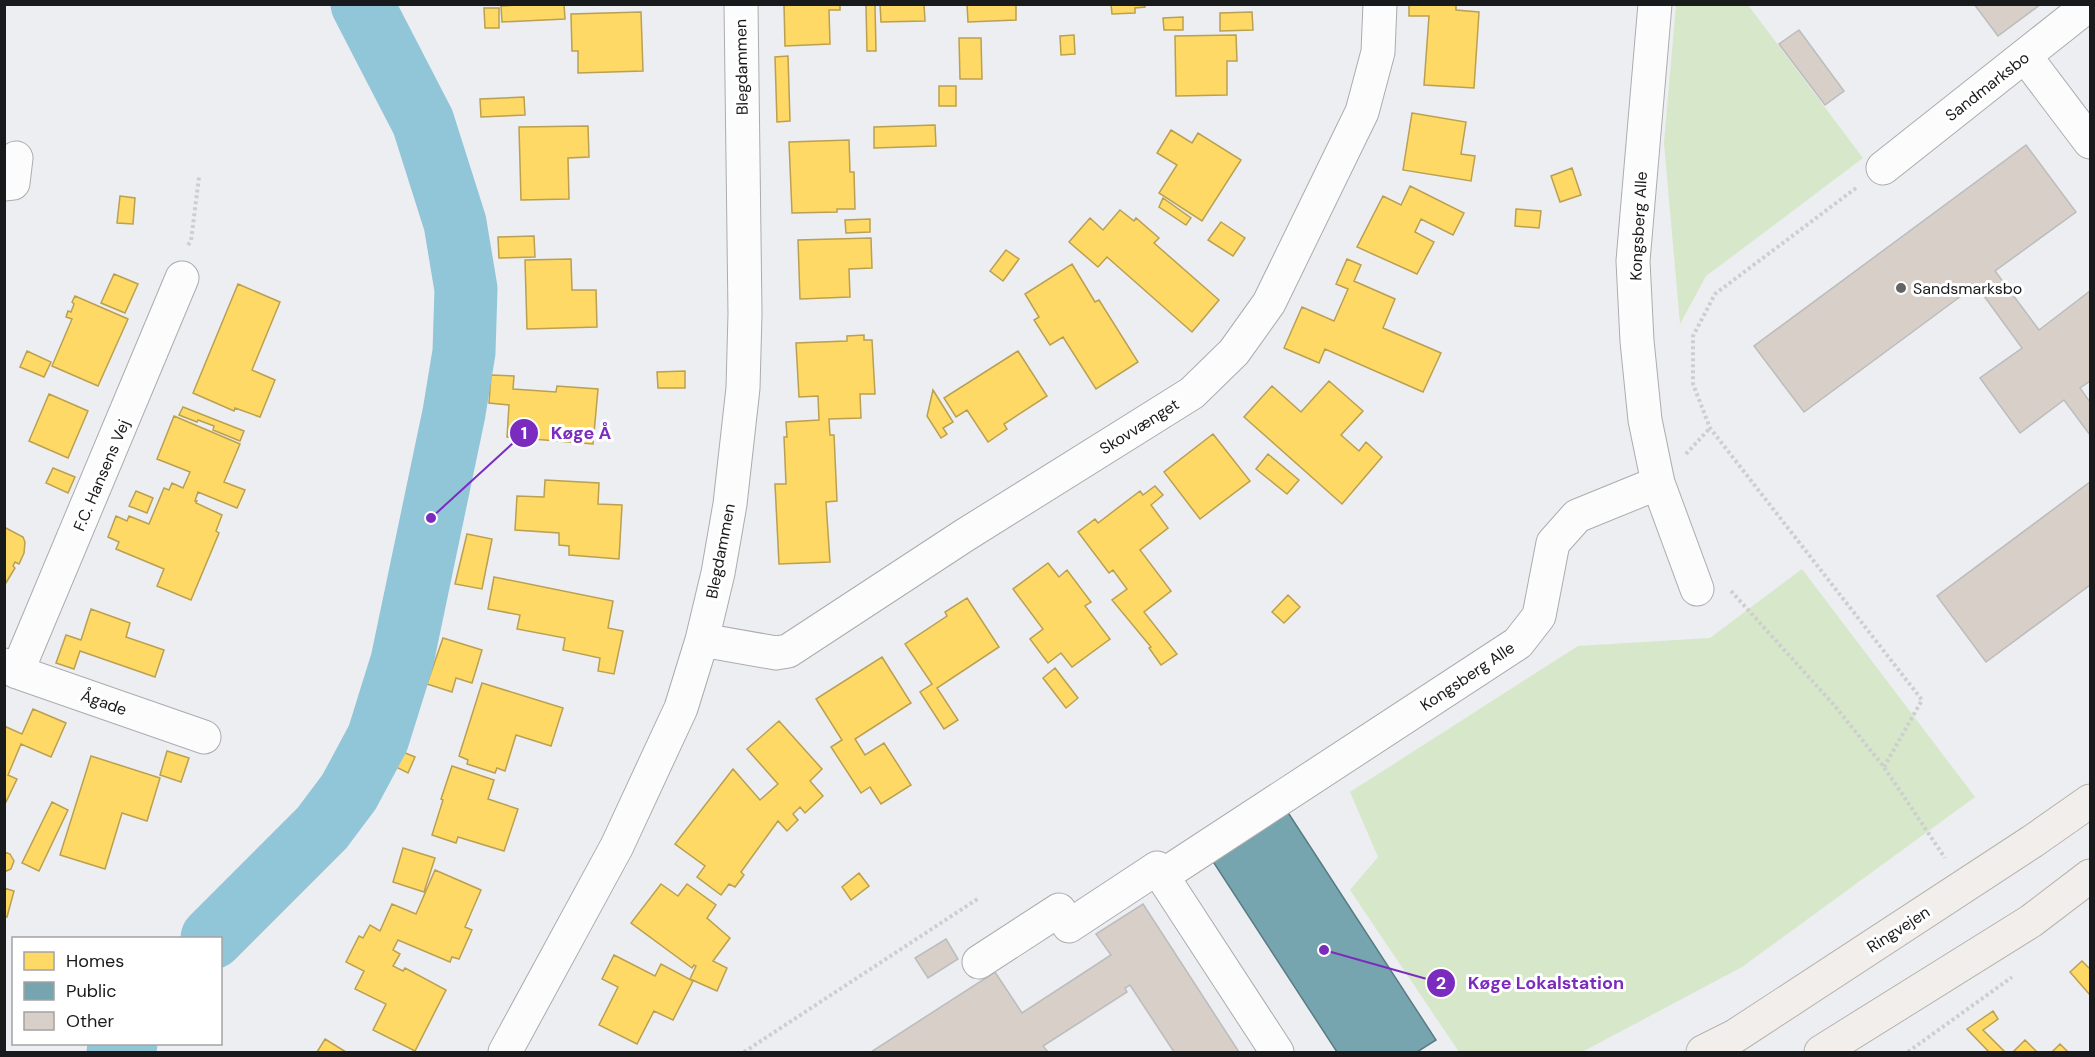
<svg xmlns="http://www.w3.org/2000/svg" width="2095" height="1057" font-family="'DM Sans',sans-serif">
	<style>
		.green { fill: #d7e7ca }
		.homes { fill: #ffd966; stroke: #baa050; stroke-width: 1.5 }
		.public { fill: #76a5af; stroke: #5a7b83; stroke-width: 1.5 }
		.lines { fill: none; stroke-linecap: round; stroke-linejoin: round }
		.river { stroke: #91c5d8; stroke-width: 63 }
		.building { fill: #d7cfc8; stroke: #bcbcbd; stroke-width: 1.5 }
		.minor-casing { stroke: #abacae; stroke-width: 35 }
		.major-casing { stroke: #b8b3ad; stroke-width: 35 }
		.path { stroke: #cececf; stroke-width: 4; stroke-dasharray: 3 3; stroke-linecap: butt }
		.minor { stroke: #fcfcfd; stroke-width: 33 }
		.major { stroke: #f2eeeb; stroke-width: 33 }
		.poi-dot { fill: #636466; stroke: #fff; stroke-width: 2 }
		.labels { text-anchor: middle; stroke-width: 6; stroke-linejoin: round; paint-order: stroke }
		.street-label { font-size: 16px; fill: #191a1b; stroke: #fff }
		.poi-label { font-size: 16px; fill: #191a1b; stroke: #fff; text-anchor: start }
		.leader { fill: none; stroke: #7b2cbf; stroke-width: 2 }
		.callout-dot { fill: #7b2cbf; stroke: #fff; stroke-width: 2 }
		.mark-label { font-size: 18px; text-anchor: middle; font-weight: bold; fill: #fff }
		.callout-label { font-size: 18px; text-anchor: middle; font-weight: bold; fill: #7b2cbf; stroke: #fff; stroke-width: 6; stroke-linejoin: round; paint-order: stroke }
	</style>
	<rect width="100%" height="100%" fill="#eceef1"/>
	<!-- green -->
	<path class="green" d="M1676 5H1748L1863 158 1706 276 1680 324 1664 143Z
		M1802 569 1975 797 1742 967 1582 1052H1459L1350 890 1378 857 1350 792 1578 646 1710 638Z"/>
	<!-- homes -->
	<path class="homes" d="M532 4H564L565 19 502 22 501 6Z
		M784 4H840V10H829L830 44 785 46Z
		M880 4H924L925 21 881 22Z
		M967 4H1016V20L968 22Z
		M1111 4H1145V7L1135 8V13L1112 14Z
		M1409 4H1456V10L1479 12 1474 88 1424 85 1429 16H1409Z
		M866 5H875L876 51H867Z
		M484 8H499V28H485Z
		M641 12 643 71 578 73V51H572L571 14Z
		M1252 12 1253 30 1220 31V13Z
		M1183 17V30H1164L1163 18Z
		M1074 35 1075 54 1061 55 1060 36Z
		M1236 35 1237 61H1227V95L1176 96 1175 36Z
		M959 38H981L982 79H960Z
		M788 56 790 121 777 122 775 57Z
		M939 86H956V106H939Z
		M524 97 525 115 481 117 480 99Z
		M1412 113 1466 122 1461 154 1475 156 1471 181 1403 170Z
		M935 125 936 146 874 148V127Z
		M588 126 589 157 568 158 569 199 521 200 519 127Z
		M1171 130 1192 143 1198 133 1241 160 1202 221 1159 193 1177 165 1157 153Z
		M849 140 850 172H854L855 209H837V212L792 213 789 142Z
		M1572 168 1581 195 1560 202 1551 176Z
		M1410 186 1464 213 1453 235 1421 219 1415 232 1434 242 1417 274 1357 247 1383 196 1401 205Z
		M120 196 135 198 133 224 117 223Z
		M1163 198 1191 218 1186 225 1159 207Z
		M1516 209 1541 211 1539 228 1515 226Z
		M1120 210 1134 221 1136 218 1159 238 1154 243 1219 300 1192 332 1107 257 1098 267 1069 242 1090 218 1103 230Z
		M870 219V232L846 233 845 220Z
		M1221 222 1245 238 1233 256 1208 240Z
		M534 236 535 257 499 258 498 237Z
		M871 238 872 268 849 269 850 297 800 299 798 240Z
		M1006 250 1019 259 1003 281 990 271Z
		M571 259 572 290H596L597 327 527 329 525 260Z
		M1347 259 1361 265 1354 281 1395 299 1383 328 1441 353 1423 392 1325 349 1319 363 1284 348 1302 307 1334 321 1348 289 1336 284Z
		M1072 264 1095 302 1099 300 1138 362 1096 389 1063 337 1050 345 1034 320 1039 317 1025 294Z
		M114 274 138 284 125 313 101 303Z
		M238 284 280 302 252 370 275 380 260 417 235 408 234 411 193 393Z
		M75 296 128 319 98 386 52 366 72 319 66 317 68 311 71 312 74 304 72 302Z
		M864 335V340H872L875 394H860L861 418 829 419 830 435H834L837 501 826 502 830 562 779 564 775 484H786L784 437H787L786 422 819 420 818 396 799 397 796 343 847 341V336Z
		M27 351 51 362 44 377 20 367Z
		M1018 351 1047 396 1004 424 1007 429 988 442 967 410 956 417 944 398Z
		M685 371V388H658L657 372Z
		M491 375 514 376 513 389 556 392 557 386 598 389 593 444 507 437 509 405 489 403Z
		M1329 381 1363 411 1341 435 1359 451 1366 442 1382 457 1342 504 1244 417 1272 386 1301 412Z
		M933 390 953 422 943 428 947 434 941 438 927 416Z
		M49 394 88 411 68 458 29 441Z
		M183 407 244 431 240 441 213 430 214 426 198 420 197 422 179 415Z
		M174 416 240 444 224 482 245 490 237 508 198 492 195 501H197L196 503 222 515 216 531 219 533 191 600 157 586 164 569 116 549 119 542 108 537 116 516 127 521 129 516 149 524 164 488 169 490 172 483 183 488 190 472 157 459Z
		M1213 434 1250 481 1200 519 1164 472Z
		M1268 454 1299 480 1287 494 1256 469Z
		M53 468 75 477 68 493 46 483Z
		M545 480 599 483 598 504 622 505 619 559 569 555V546L559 545V533L515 530 517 496 544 497Z
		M1155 486 1163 495 1151 505 1168 528 1140 550 1171 591 1144 612 1177 654 1161 665 1149 648 1151 647 1112 600 1127 589 1113 570 1109 573 1078 532 1095 519 1098 523 1140 491 1143 495Z
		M136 491 153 498 147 513 129 506Z
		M4 527 23 537 25 542 24 553 19 564 15 562 13 566 15 568 4 586Z
		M467 534 492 539 482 589 455 584Z
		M1048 563 1059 577 1067 570 1091 602 1085 606 1110 639 1072 667 1061 653 1048 663 1030 639 1043 629 1013 589Z
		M494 577 613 601 608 628 623 631 614 674 598 671 600 658 563 650 565 638 517 629 520 615 488 609Z
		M1288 595 1300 607 1284 623 1272 612Z
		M967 598 999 647 937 688 958 720 944 729 920 692 932 684 905 644 947 616 945 612Z
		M91 609 130 623 126 637 164 650 155 677 80 651 74 669 56 663 66 635 81 640Z
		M443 638 482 650 472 683 456 678 452 692 427 684Z
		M882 657 911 703 855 739 865 755 884 743 911 785 881 804 870 787 861 793 831 747 842 740 816 699Z
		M1055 668 1078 698 1066 708 1043 678Z
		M482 683 563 708 551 746 516 735 505 771 497 768 495 773 467 764 468 760 459 756Z
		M33 709 66 723 51 757 21 744 8 775 17 779 6 802 4 801V726L22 734Z
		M779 721 822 769 810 781 823 796 805 813 800 807 793 814 798 820 787 831 778 821 741 872 744 875 735 887 729 884 721 895 697 877 705 866 675 844 733 769 760 800 778 784 747 749Z
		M398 750 415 757 408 773 392 765Z
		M167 751 189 758 181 782 160 775Z
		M91 756 160 778 147 821 122 813 105 869 60 855Z
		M452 766 494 780 488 799 518 809 504 851 458 837 456 843 432 835 443 800 441 799Z
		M52 802 68 810 39 871 22 863Z
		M403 848 435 858 424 892 393 882Z
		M4 852 10 854 14 861 11 869 4 872Z
		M435 870 481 890 465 927 472 930 459 959 452 957 450 962 398 940 393 950 400 954 393 966 403 971 405 968 446 990 415 1051 373 1030 386 1004 355 989 364 971 346 962 359 936 363 938 370 925 380 931 392 904 416 914Z
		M859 873 869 886 851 900 842 887Z
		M661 884 678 896 687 884 716 905 707 918 730 938 713 961 727 968 717 991 690 979 696 966 694 965 692 968 631 923Z
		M4 888 14 891 7 917 4 916Z
		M614 955 655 976 661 964 693 981 673 1020 654 1011 637 1044 599 1025 618 987 602 979Z
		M2082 961 2090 969V995L2070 972Z
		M1993 1011 1998 1019 1983 1030 2005 1052H1989L1967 1029Z
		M325 1039 346 1052H317Z
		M2025 1040 2037 1052H2013Z
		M2060 1044 2068 1052H2052Z"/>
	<!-- public -->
	<path class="public" d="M1287 811 1436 1040 1417 1052H1337L1212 860Z"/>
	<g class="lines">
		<!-- river -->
		<path class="river" d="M212 938 322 828 349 792 378 738 402 661 454 413 464 352 466 289 455 223 423 122 362 4
			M118 1052 126 1044"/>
	</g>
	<!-- building -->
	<path class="building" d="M1974 4H2041L1998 36Z
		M1799 30 1844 91 1825 105 1779 44Z
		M2026 145 2076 212 1995 271 2039 330 2090 291V381L2080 388 2090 402V435L2064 400 2020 433 1980 378 2022 348 1976 285 1804 412 1754 346Z
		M2090 482V585L1986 662 1937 596Z
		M1143 904 1239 1052H1174L1130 985 1125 988 1127 992 1043 1046 1048 1052H871L995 972 1022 1013 1111 955 1096 934Z
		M946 939 958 959 928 978 915 958Z"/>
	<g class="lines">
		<defs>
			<path id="minor" d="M1655 4 1633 261 1637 341 1645 420 1658 483 1697 589
				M2025 56 2090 142
				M1883 168 2090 4
				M4 184 13 183 16 158
				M702 640 776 653 788 651 965 535 1192 393 1234 352 1269 303 1362 112 1378 52 1380 4
				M4 665 17 672 204 737
				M17 672 182 278
				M1162 876 1518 643 1539 616 1553 543 1577 516 1658 483
				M979 962 1059 910 1069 926 1157 868 1277 1052
				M505 1052 617 846 681 708 702 640 718 573 730 504 743 388 745 314 741 4"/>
			<path id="major" d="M1703 1052 1735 1036 2033 841 2090 801
				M1821 1052 2031 921 2090 876"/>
		</defs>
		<!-- minor casing -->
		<use href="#minor" class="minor-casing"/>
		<!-- major casing -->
		<use href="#major" class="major-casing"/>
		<!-- path -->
		<path class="path" d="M1856 188 1715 294 1693 336V384L1710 428 1922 700 1884 767
			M188 245 191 241 199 177
			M1686 454 1710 428
			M1731 591 1834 705 1884 767 1945 858
			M744 1052 979 898
			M1908 1052 2012 977"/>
		<!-- minor -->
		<use href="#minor" class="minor"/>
		<!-- major -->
		<use href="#major" class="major"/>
	</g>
	<!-- markers -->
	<circle class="poi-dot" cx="1901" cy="288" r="6"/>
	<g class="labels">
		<!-- street labels -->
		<g class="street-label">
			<text transform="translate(741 67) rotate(-91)" y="6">Blegdammen</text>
			<text transform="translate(1987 86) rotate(-38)" y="6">Sandmarksbo</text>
			<text transform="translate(1638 226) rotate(-87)" y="6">Kongsberg Alle</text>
			<text transform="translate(1139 426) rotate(-32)" y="6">Skovvænget</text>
			<text transform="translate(101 475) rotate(-67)" y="6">F.C. Hansens Vej</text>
			<text transform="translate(720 551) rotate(-79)" y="6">Blegdammen</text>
			<text transform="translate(1467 676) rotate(-34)" y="6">Kongsberg Alle</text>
			<text transform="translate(104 702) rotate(19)" y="6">Ågade</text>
			<text transform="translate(1898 929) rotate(-33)" y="6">Ringvejen</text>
		</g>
		<!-- poi labels -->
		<g class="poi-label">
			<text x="1913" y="294">Sandsmarksbo</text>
		</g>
	</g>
	<!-- callouts -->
	<path class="leader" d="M431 518L524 433M1324 950L1441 983"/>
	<g class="callout-dot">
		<circle cx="431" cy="518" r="6"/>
		<circle cx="1324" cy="950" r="6"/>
		<circle cx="524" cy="433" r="15"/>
		<circle cx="1441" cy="983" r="15"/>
	</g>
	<g class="mark-label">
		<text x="524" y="439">1</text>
		<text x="1441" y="989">2</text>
	</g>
	<g class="callout-label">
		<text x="581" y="439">Køge Å</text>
		<text x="1546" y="989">Køge Lokalstation</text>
	</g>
	<!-- border -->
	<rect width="2095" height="1057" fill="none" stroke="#191a1b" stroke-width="12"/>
	<!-- legend -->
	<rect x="12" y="937" width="210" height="108" fill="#ffffff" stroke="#a3a3a4" stroke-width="1.5"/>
	<rect x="24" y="952" width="30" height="18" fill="#ffd966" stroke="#a3a3a4" stroke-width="1.5"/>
	<text x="66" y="967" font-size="18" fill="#191a1b">Homes</text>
	<rect x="24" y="982" width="30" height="18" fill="#76a5af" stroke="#a3a3a4" stroke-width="1.5"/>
	<text x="66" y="997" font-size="18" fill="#191a1b">Public</text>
	<rect x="24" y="1012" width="30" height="18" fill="#d7cfc8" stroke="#a3a3a4" stroke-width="1.5"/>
	<text x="66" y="1027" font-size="18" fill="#191a1b">Other</text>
</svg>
